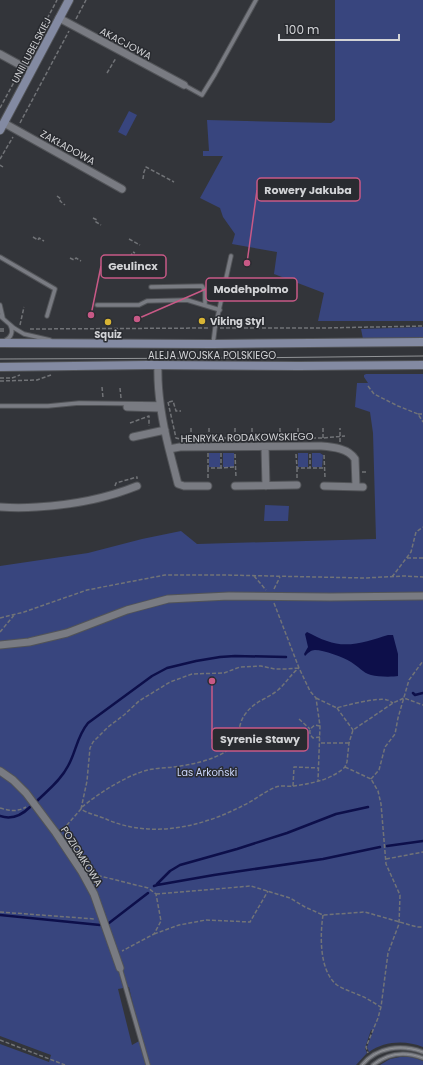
<svg xmlns="http://www.w3.org/2000/svg" width="423" height="1065" font-family="Poppins,sans-serif">
	<style>
		.green { fill: #38457e; fill-rule: evenodd }
		.water { fill: #0d0f4a }
		.lines { fill: none; stroke-linecap: round; stroke-linejoin: round }
		.stream { stroke: #0d0f4a; stroke-width: 2.5 }
		.lane-casing { stroke: #525458; stroke-width: 5.5 }
		.street-casing { stroke: #525458; stroke-width: 9 }
		.secondary-casing { stroke: #525458; stroke-width: 10 }
		.path { stroke: #717377; stroke-width: 1.5; stroke-dasharray: 4 2; stroke-linecap: butt }
		.lane { stroke: #797b82; stroke-width: 3.5 }
		.street { stroke: #797b82; stroke-width: 7 }
		.secondary { stroke: #838aa2; stroke-width: 8 }
		.tram { stroke: #929497; stroke-width: 1 }
		.poi-dot { fill: #d8b434; stroke: #292b30; stroke-width: 1.5 }
		.labels { text-anchor: middle; stroke-width: 3; stroke-linejoin: round; paint-order: stroke }
		.street-label { font-size: 10px; fill: #d2d3d6; stroke: #292b30 }
		.poi-label { font-size: 10px; font-weight: bold; fill: #d2d3d6; stroke: #292b30; text-anchor: start }
		.park-label { font-size: 10px; fill: #cdd8fe; stroke: #292b30 }
		.leader { fill: none; stroke: #c85986; stroke-width: 1.5 }
		.callout-dot { fill: #c85986; stroke: #292b30; stroke-width: 1.5 }
		.callout { fill: #292b30; stroke: #c85986; stroke-width: 1.5 }
		.callout-label { font-size: 11px; text-anchor: middle; font-weight: bold; fill: #d2d3d6 }
	</style>
	<rect width="100%" height="100%" fill="#33353a"/>
	<!-- green -->
	<path class="green" d="M335 0H423V321H318L324 293 274 274 277 252 232 244 235 234 223 217 220 208 200 198 223 156H203V151H209L207 120 331 123 335 120Z
		M129 111 137 115 126 136 118 132Z
		M423 327V338L363 339 361 329Z
		M366 374H423V1047C406 1040 384 1041 369 1052L367 1047 373 1031 371 1030 365 1048 367 1053 356 1065H0V1044L49 1062 51 1055 0 1036V566L88 553 142 539 181 531 197 544 376 539 373 433 370 412 355 407 357 383H368L364 377V375ZM129 987 141 1040 132 1045 118 989Z
		M209 453H220V467H209Z
		M223 453H234V467H223Z
		M298 453H308V467H298Z
		M312 453H320L323 455 322 467H312Z
		M265 505 289 506 288 521H264Z
		M400 1057C409 1056 416 1058 423 1061V1065H380L390 1059Z"/>
	<!-- water -->
	<path class="water" d="M307 632C314 635 320 639 327 641 347 649 369 641 388 635H393L398 654V676C393 677 378 677 371 675 363 673 358 666 351 662 343 657 324 650 315 650 311 650 308 653 305 656L304 654 308 647 305 634Z"/>
	<g class="lines">
		<!-- stream -->
		<path class="stream" d="M413 693 415 695 423 693
			M37 801C48 790 61 780 68 766 76 752 77 736 88 723L152 676 167 668 196 661 220 657 235 656 286 657
			M0 816C12 820 21 816 30 807
			M387 846 423 841
			M157 884 170 871 180 865 237 849 287 833 336 814 368 807
			M154 886 157 885 214 875 323 859 380 847
			M0 915 100 925
			M109 923 148 893"/>
		<defs>
			<path id="lane" d="M184 85 202 95 215 74 256 0
				M0 257 55 289 47 316
				M151 287 202 286 205 291V305
				M0 305 3 318
				M97 305H139L147 301 187 300 220 310
				M0 316 14 328 24 334 50 340
				M4 341C11 338 14 332 10 325
				M213 344 215 328 231 256
				M0 406H48L79 403 160 404
				M120 968 148 1065
				M362 1065C377 1047 401 1044 423 1052
				M373 1065C388 1053 405 1051 423 1058"/>
			<path id="street" d="M59 18 184 85
				M0 54 31 71
				M4 123 122 189
				M158 365C157 393 162 421 169 449L180 447 320 446C332 447 348 448 355 459L356 486
				M127 407 160 408
				M133 437 165 430
				M265 447 266 486
				M169 449 178 484 184 486H208
				M235 486 297 485
				M324 486 363 487
				M0 507C12 508 25 508 37 507 72 505 105 499 137 486
				M0 645 29 642 67 633 127 610 168 599 229 596 330 597 423 596
				M0 771 13 780 26 793 56 833 82 872 94 894 120 968"/>
			<path id="secondary" d="M0 130 69 0
				M0 343 213 344 423 342
				M0 367 148 365 299 366 423 365"/>
		</defs>
		<!-- lane casing -->
		<use href="#lane" class="lane-casing"/>
		<!-- street casing -->
		<use href="#street" class="street-casing"/>
		<!-- secondary casing -->
		<use href="#secondary" class="secondary-casing"/>
		<!-- path -->
		<path class="path" d="M76 19 86 0
			M25 61 57 0
			M107 73 116 58
			M0 108 19 73
			M20 123 69 31
			M0 159 13 137
			M0 165 3 167
			M143 179 144 172 146 167 174 182
			M57 196 61 199 60 201 65 205
			M93 218 97 220 96 222 101 225
			M33 237 38 240 39 238 44 241
			M129 239 140 245
			M70 258 74 260 76 258 81 261
			M109 274 112 276 114 273 128 261 133 252 135 253
			M20 325 24 307
			M220 328H325L423 326
			M0 329H6
			M30 329 210 328
			M0 331H6
			M0 378H12L20 375
			M0 381 37 380 51 375
			M368 386 374 394 398 406 418 414 423 422
			M102 387 103 398
			M120 388 121 398
			M168 402 176 438 180 439
			M169 402 173 401 176 411H181
			M418 414H423
			M130 423 149 416V426
			M191 428V438
			M323 428V438
			M209 438V428
			M235 438V428
			M252 438V428
			M280 438V428
			M298 438V428
			M180 439 209 438H323L345 436
			M340 442V428
			M208 453V468H221
			M221 453V468L235 467
			M235 454 236 478
			M296 454 297 468H324
			M310 454V468
			M324 455 325 478
			M297 468V478
			M362 472H368
			M208 478V468
			M115 486 116 483 137 477V479
			M407 558H423
			M254 576 266 590
			M392 577 411 552 416 532 423 527
			M274 589 280 577
			M274 603 299 668 310 691 316 698 320 726 318 781
			M0 618 24 612 87 590 165 575H223L364 578 404 576 423 577
			M0 632 15 614
			M316 698 337 708C346 705 379 697 387 700 389 700 391 702 393 703
			M337 708 353 730
			M299 719 310 729
			M320 737 313 738C308 733 309 729 315 725L320 726
			M321 743H349
			M345 767 371 779 378 791 381 804 386 864 400 895 399 924 388 953 381 1007 378 1018 366 1047 368 1053
			M371 779 379 770 385 747 395 734 398 718 409 680 423 661
			M293 786 294 767 319 768
			M82 807C99 793 127 775 148 770 156 768 165 768 173 767 190 765 210 761 225 752 243 740 235 727 246 713 255 701 267 699 278 690 286 683 291 674 299 668
			M0 808C10 811 17 812 26 807
			M81 809 87 781 90 748 93 742 108 727 124 715 139 701 170 682 192 674 224 673 240 667 261 666 275 669H287L299 668
			M62 829 67 825 81 809C86 813 99 816 106 819 150 839 203 827 244 805 255 800 265 791 276 787 282 785 289 787 294 786 313 783 331 780 345 767L347 762 349 743 353 730 393 703 404 698 423 705
			M386 859 423 852
			M92 874 148 888 156 894 161 921 154 934 122 951
			M156 894 251 886 290 898 305 907 323 915 365 912 417 927H423
			M0 912 95 919
			M323 915C320 935 319 971 337 985 343 989 352 992 359 995 367 998 374 1003 381 1007
			M154 934 179 925 206 920 250 922 268 891
			M0 1040 65 1065"/>
		<!-- lane -->
		<use href="#lane" class="lane"/>
		<!-- street -->
		<use href="#street" class="street"/>
		<!-- secondary -->
		<use href="#secondary" class="secondary"/>
		<!-- tram -->
		<path class="tram" d="M0 359 237 358 423 356
			M362 1065C377 1047 401 1044 423 1052
			M373 1065C388 1053 405 1051 423 1058"/>
	</g>
	<!-- markers -->
	<g class="poi-dot">
		<circle cx="202" cy="321" r="4"/>
		<circle cx="108" cy="322" r="4"/>
	</g>
	<g class="labels">
		<!-- street labels -->
		<g class="street-label">
			<text transform="translate(126 43) rotate(28)" y="4">AKACJOWA</text>
			<text transform="translate(31 50) rotate(-62)" y="4">UNII LUBELSKIEJ</text>
			<text transform="translate(68 147) rotate(29)" y="4">ZAKŁADOWA</text>
			<text x="212" y="359">ALEJA WOJSKA POLSKIEGO</text>
			<text transform="translate(247 437) rotate(-1)" y="4">HENRYKA RODAKOWSKIEGO</text>
			<text transform="translate(82 856) rotate(58)" y="4">POZIOMKOWA</text>
		</g>
		<!-- poi labels -->
		<g class="poi-label">
			<text x="210" y="325">Viking Styl</text>
			<text x="108" y="338" text-anchor="middle">Squiz</text>
		</g>
		<!-- park labels -->
		<g class="park-label">
			<text x="207" y="776">Las Arkoński</text>
		</g>
	</g>
	<!-- callouts -->
	<path class="leader" d="M247 263L257 190M91 315L101 266M137 319L206 289M212 681L212 739"/>
	<g class="callout-dot">
		<circle cx="247" cy="263" r="4"/>
		<circle cx="91" cy="315" r="4"/>
		<circle cx="137" cy="319" r="4"/>
		<circle cx="212" cy="681" r="4"/>
	</g>
	<g class="callout">
		<rect x="257" y="178" width="103" height="23" rx="4"/>
		<rect x="101" y="255" width="65" height="23" rx="4"/>
		<rect x="206" y="278" width="91" height="23" rx="4"/>
		<rect x="212" y="728" width="96" height="23" rx="4"/>
	</g>
	<g class="callout-label">
		<text x="308" y="194">Rowery Jakuba</text>
		<text x="133" y="270">Geulincx</text>
		<text x="251" y="293">Modehpolmo</text>
		<text x="260" y="743">Syrenie Stawy</text>
	</g>
	<!-- scale -->
	<path d="M279 34v6h120v-6" fill="none" stroke="#d2d3d6" stroke-width="2"/>
	<text x="285" y="34" font-size="12" fill="#d2d3d6" stroke="#292b30" stroke-width="3" paint-order="stroke">100 m</text>
</svg>
